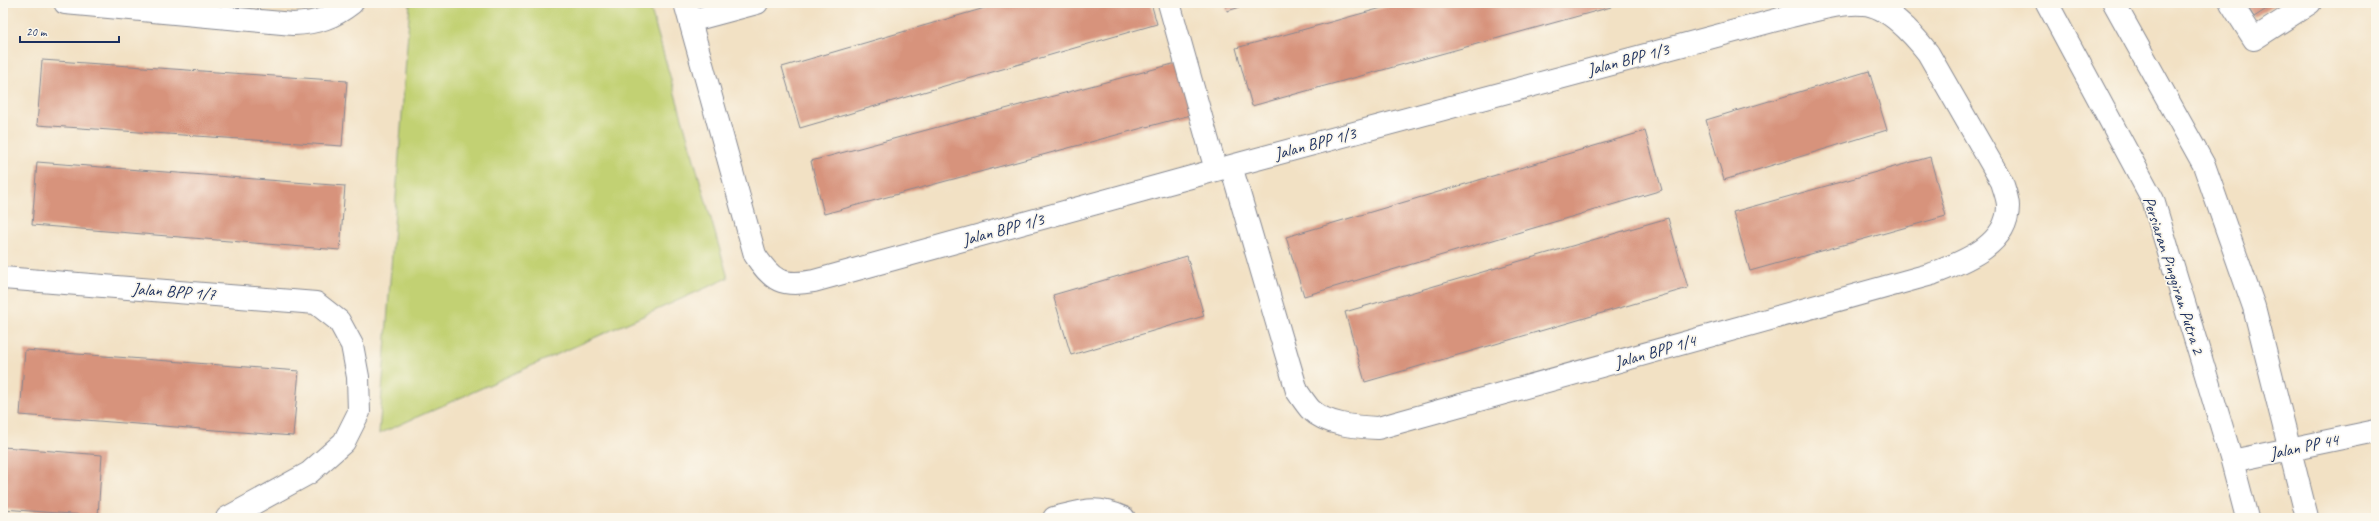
<svg xmlns="http://www.w3.org/2000/svg" width="2379" height="521" font-family="Caveat,sans-serif">
	<style>
		.green { fill: #c2d173; stroke: #6e8068 }
		.building { fill: #d7937c }
		.lines { fill: none; stroke-linecap: round; stroke-linejoin: round }
		.minor-casing { stroke: #868891; stroke-width: 24 }
		.minor { stroke: #fff; stroke-width: 22 }
		.labels { text-anchor: middle; stroke-width: 3.5; stroke-linejoin: round; paint-order: stroke }
		.street-label { font-size: 17px; fill: #1b2f5e; stroke: #fbf7ec }
	</style>
	<rect width="100%" height="100%" fill="#fbf7ec"/>
	<filter id="ink" filterUnits="userSpaceOnUse"><feTurbulence type="fractalNoise" baseFrequency=".025" numOctaves="2"/><feDisplacementMap in="SourceGraphic" scale="8" xChannelSelector="R" yChannelSelector="G"/><feConvolveMatrix kernelMatrix="1 2 1 2 8 2 1 2 1" color-interpolation-filters="sRGB"/></filter>
	<filter id="wash" filterUnits="userSpaceOnUse"><feTurbulence type="fractalNoise" baseFrequency=".012" numOctaves="4" result="noise"/><feDisplacementMap in="SourceGraphic" scale="16" xChannelSelector="R" yChannelSelector="G"/><feGaussianBlur stdDeviation="0.9" result="paint"/><feColorMatrix in="noise" values="0 0 0 0 0 0 0 0 0 0 0 0 0 0 0 0 0 1.4 0 .05"/><feComposite in="paint" operator="in"/></filter>
	<g filter="url(#wash)">
		<rect width="100%" height="100%" fill="#f2e1c4"/>
		<!-- green -->
		<path class="green" d="M410 3H649L728 278 379 434Z"/>
		<g id="blocks">
			<!-- building -->
			<path class="building" d="M1002 3H1151L1157 24 800 128 782 67Z
				M1225 3H1254L1227 11Z
				M1400 3H1610L1611 7 1252 106 1236 48Z
				M2245 3H2276L2254 17Z
				M42 60 347 81 342 146 37 125Z
				M1184 61 1198 113 824 214 811 161Z
				M1869 71 1887 130 1724 180 1706 120Z
				M1645 131 1662 190 1304 296 1286 237Z
				M1930 157 1946 216 1750 271 1733 212Z
				M37 162 345 186 340 250 32 225Z
				M1668 218 1688 288 1365 382 1345 312Z
				M1187 256 1204 316 1071 355 1053 295Z
				M25 350 299 371 293 436 20 415Z
				M3 447 102 455 98 516 3 509Z"/>
		</g>
	</g>
	<g filter="url(#ink)">
		<use href="#blocks" fill-opacity="0" stroke="#868891" stroke-width="1"/>
		<g class="lines">
			<defs>
				<path id="minor" d="M65 3 293 24C317 23 333 18 352 3
					M685 3 755 255C772 281 782 287 814 281L1231 166 1791 16C1814 11 1840 2 1863 4 1887 5 1914 35 1928 53L2002 182C2004 189 2008 199 2008 206 2008 246 1962 262 1932 274L1378 428C1356 427 1326 425 1310 409 1305 403 1301 397 1297 391L1231 166
					M1169 3 1216 170
					M2047 3 2153 200 2232 461 2247 518
					M2114 3 2204 165 2254 307 2307 518
					M2231 3 2254 39 2310 3
					M690 21 757 3
					M3 278 316 303 339 321 352 345 358 377 359 412 344 442 309 473 227 518
					M2232 461 2376 431
					M1054 518C1084 511 1095 505 1124 518"/>
			</defs>
			<!-- minor casing -->
			<use href="#minor" class="minor-casing"/>
			<!-- minor -->
			<use href="#minor" class="minor"/>
		</g>
	</g>
	<g class="labels">
		<!-- street labels -->
		<g class="street-label">
			<text transform="translate(1628 59) rotate(-15)" y="6">Jalan BPP 1/3</text>
			<text transform="translate(1315 143) rotate(-15)" y="6">Jalan BPP 1/3</text>
			<text transform="translate(1003 229) rotate(-15)" y="6">Jalan BPP 1/3</text>
			<text transform="translate(2174 275) rotate(72)" y="6">Persiaran Pinggiran Putra 2</text>
			<text transform="translate(174 291) rotate(4)" y="6">Jalan BPP 1/7</text>
			<text transform="translate(1655 351) rotate(-16)" y="6">Jalan BPP 1/4</text>
			<text transform="translate(2304 446) rotate(-12)" y="6">Jalan PP 44</text>
		</g>
	</g>
	<!-- margin -->
	<rect width="2379" height="521" fill="none" stroke="#fbf7ec" stroke-width="16"/>
	<!-- scale -->
	<path d="M20 36v6h99v-6" fill="none" stroke="#1b2f5e" stroke-width="2"/>
	<text x="26" y="36" font-size="12" fill="#1b2f5e" stroke="#fbf7ec" stroke-width="3" paint-order="stroke">20 m</text>
</svg>
